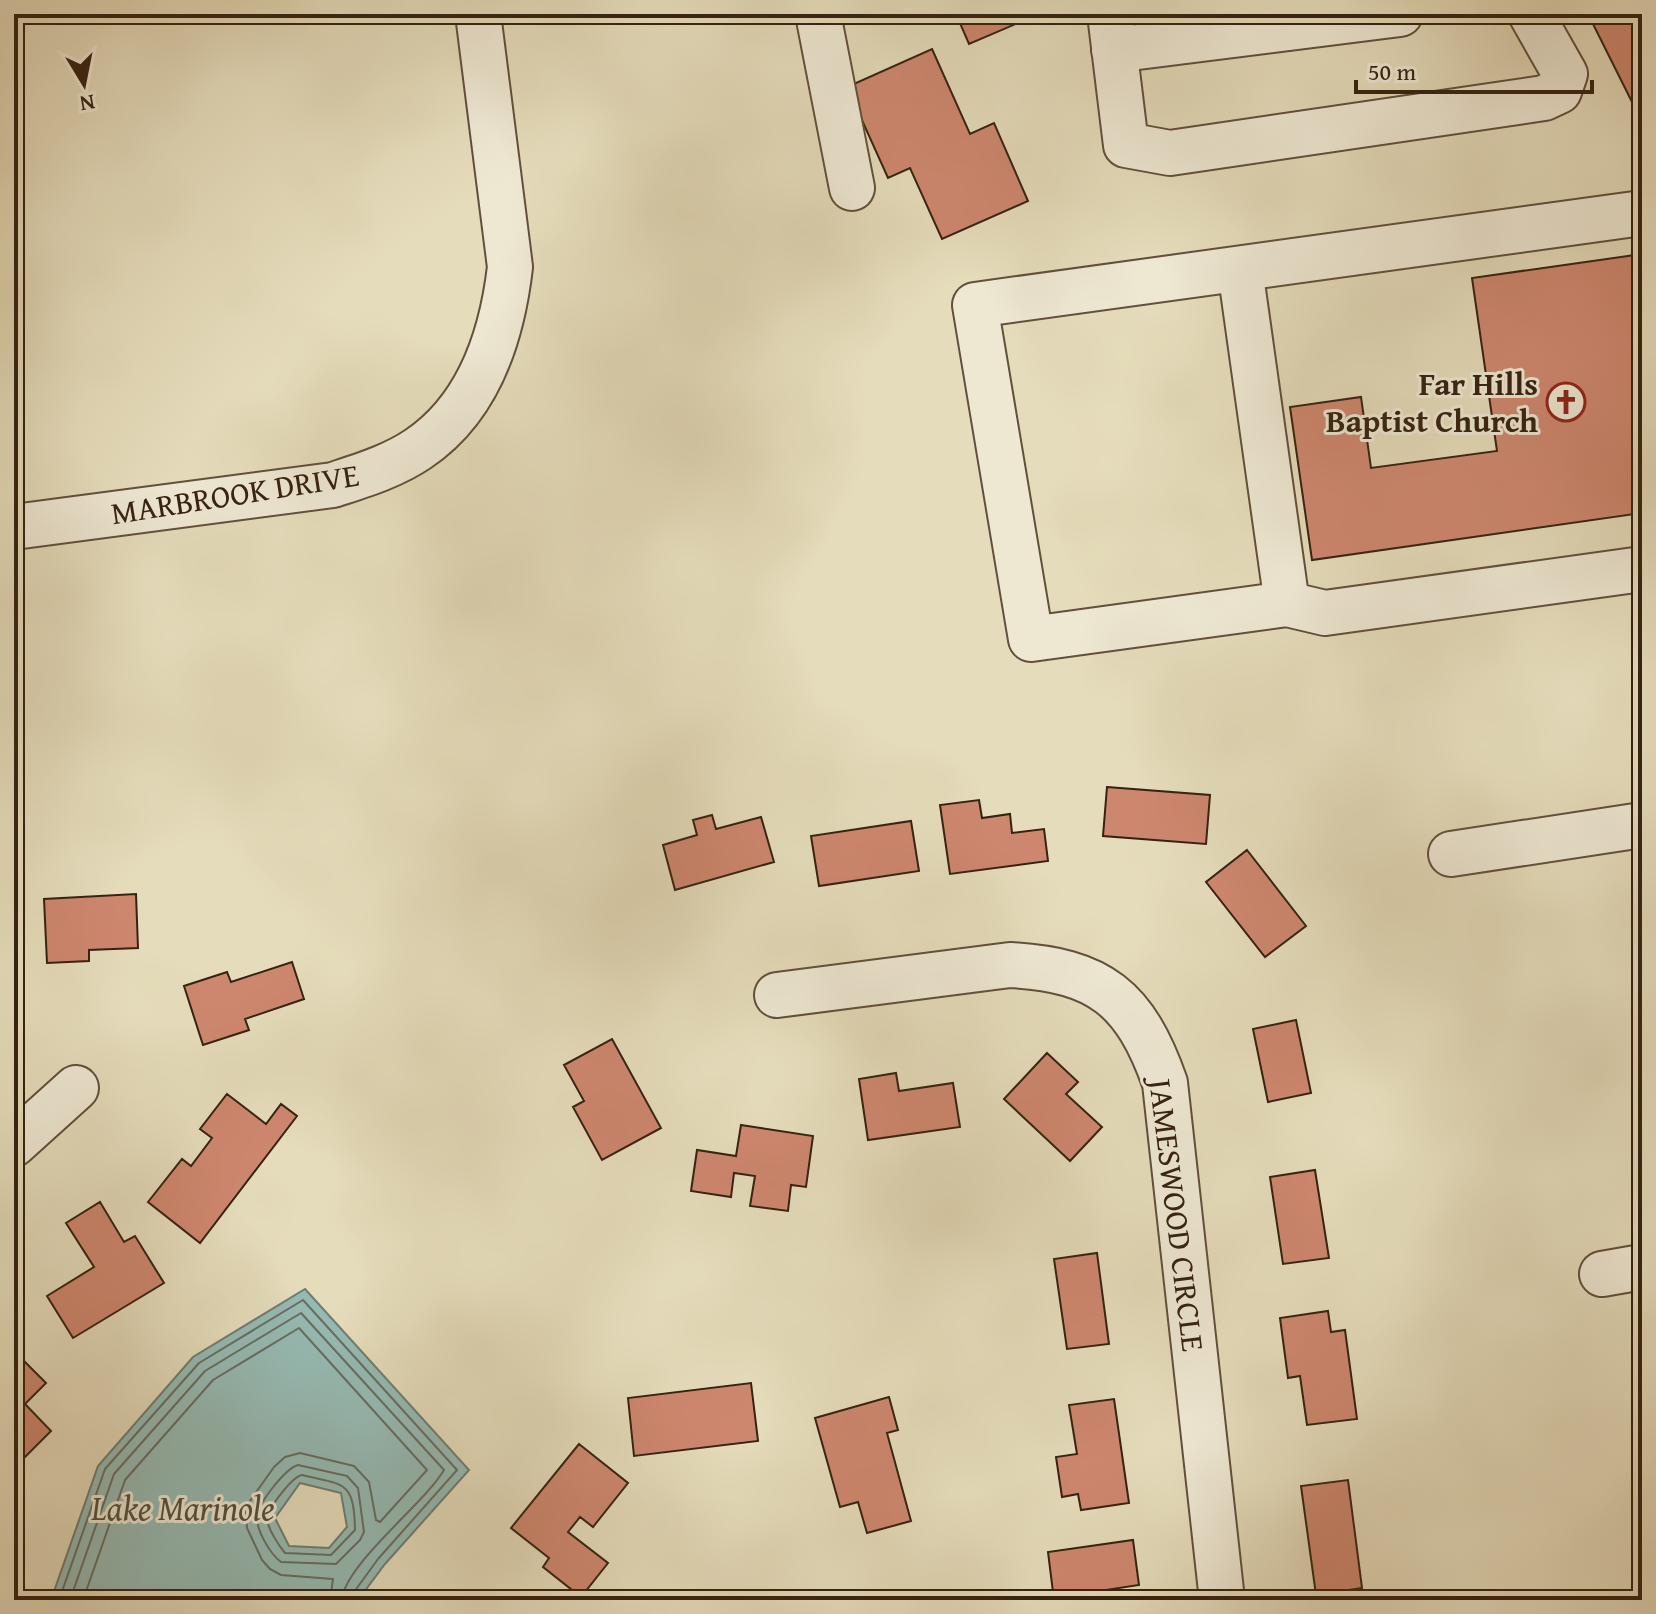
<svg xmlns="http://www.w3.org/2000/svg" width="1656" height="1614" font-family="'Gentium Book Plus',serif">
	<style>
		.water { fill: #96bbb4; stroke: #6f7e72; stroke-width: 2; fill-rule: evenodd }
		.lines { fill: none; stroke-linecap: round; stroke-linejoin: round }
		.shore { stroke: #666e62; stroke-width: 2 }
		.building { fill: #ce876f; stroke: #352210; stroke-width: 2 }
		.minor-casing { stroke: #61503b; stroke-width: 48 }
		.minor { stroke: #eee8d3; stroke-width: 44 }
		.labels { text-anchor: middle; stroke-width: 6; stroke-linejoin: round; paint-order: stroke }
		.poi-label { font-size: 32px; font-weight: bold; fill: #352210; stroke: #eee8d3; text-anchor: end }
		.street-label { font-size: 32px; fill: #352210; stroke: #eee8d3 }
		.water-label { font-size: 34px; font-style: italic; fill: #525041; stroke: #eee8d3 }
	</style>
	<rect width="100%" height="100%" fill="#e5dcbb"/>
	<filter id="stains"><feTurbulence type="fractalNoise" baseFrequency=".0025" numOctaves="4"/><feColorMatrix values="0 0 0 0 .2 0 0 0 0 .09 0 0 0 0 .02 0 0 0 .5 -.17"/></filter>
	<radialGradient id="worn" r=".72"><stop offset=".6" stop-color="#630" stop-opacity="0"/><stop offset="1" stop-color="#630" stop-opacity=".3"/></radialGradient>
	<!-- water -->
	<path class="water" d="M305 1289 469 1470 385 1564 358 1600H51L98 1466 193 1357ZM300 1483 341 1493 347 1527 329 1548 289 1546 275 1518Z"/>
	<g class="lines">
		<!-- shore -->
		<path class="shore" d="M298 1465 347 1476 358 1488 364 1532 360 1540 336 1564 281 1562C270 1554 257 1531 257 1518 257 1504 285 1469 298 1465Z
			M302 1475C344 1485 354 1480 355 1530L331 1555 285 1553C279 1546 268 1529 267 1519 267 1509 293 1476 302 1475Z
			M59 1600 105 1469 199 1363 303 1300 457 1470 378 1559 354 1592 352 1600
			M70 1600 114 1474 205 1371 301 1313 444 1470C425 1503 344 1565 342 1600
			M83 1600 125 1480 213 1380 299 1328 427 1470 380 1522 376 1520 369 1482 354 1466 300 1453 285 1457 274 1467 250 1501 246 1512 247 1528 262 1560 270 1569 281 1575 333 1579 330 1600"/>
	</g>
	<!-- building -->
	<path class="building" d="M956 14H1039L969 44Z
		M1588 14H1642V122Z
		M932 49 970 134 994 123 1028 201 942 239 910 168 888 178 847 87Z
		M1642 254V513L1312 560 1290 407 1361 397 1371 468 1497 451 1472 278Z
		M1107 787 1210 795 1206 844 1103 836Z
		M979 800 982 818 1010 814 1012 833 1044 829 1048 861 950 874 940 805Z
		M712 815 716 829 761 817 774 862 675 890 663 845 697 835 693 820Z
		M911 821 919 871 819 886 811 836Z
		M1247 850 1306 926 1265 957 1206 882Z
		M136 894 138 948 89 950V961L47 963 44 899Z
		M292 962 304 999 245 1019 249 1030 203 1045 184 986 227 972 231 982Z
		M1296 1020 1311 1093 1268 1102 1253 1029Z
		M612 1039 661 1128 602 1160 573 1107 584 1101 564 1065Z
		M1047 1053 1078 1082 1066 1094 1102 1127 1070 1161 1004 1099Z
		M896 1073 899 1091 953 1083 960 1127 868 1140 859 1079Z
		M227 1094 266 1124 281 1104 297 1116 200 1243 148 1202 182 1159 191 1166 212 1138 200 1129Z
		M741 1125 813 1136 806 1187 791 1185 788 1211 750 1206 755 1176 734 1173 731 1197 691 1191 697 1150 736 1156Z
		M1315 1170 1329 1258 1283 1264 1270 1177Z
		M100 1202 124 1242 135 1236 164 1283 73 1338 47 1296 94 1267 66 1223Z
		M1097 1253 1109 1344 1067 1349 1054 1259Z
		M1328 1311 1331 1332 1345 1330 1357 1419 1307 1425 1300 1376 1288 1378 1280 1318Z
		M14 1351 46 1383 25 1404 51 1431 14 1468Z
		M751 1383 758 1441 634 1456 628 1398Z
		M889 1397 898 1430 887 1433 911 1521 867 1533 858 1502 840 1507 815 1418Z
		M1114 1399 1129 1503 1081 1510 1078 1494 1062 1497 1056 1457 1077 1454 1069 1405Z
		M579 1444 628 1483 593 1527 580 1517 568 1532 608 1563 581 1597 543 1567 549 1558 511 1528Z
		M1348 1480 1362 1588 1316 1595 1301 1486Z
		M1133 1540 1139 1585 1099 1591 1100 1600H1054L1048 1552Z"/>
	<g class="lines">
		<defs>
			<path id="minor" d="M818 14 852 188
				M1110 14 1126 145 1170 153 1544 98 1559 91 1565 74 1531 14
				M1114 50 1400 14
				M1642 213 975 305 1031 639 1287 604 1325 613 1642 569
				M1240 269 1287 604
				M14 527 333 485C363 475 393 466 418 449 479 408 502 336 510 267L478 14
				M1451 854 1642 825
				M777 995 1010 965C1100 970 1135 998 1165 1083L1222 1600
				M14 1144 76 1088
				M1602 1274 1642 1267"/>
		</defs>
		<!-- minor casing -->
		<use href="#minor" class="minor-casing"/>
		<!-- minor -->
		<use href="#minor" class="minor"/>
	</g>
	<!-- icons -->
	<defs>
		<symbol id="church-ring" viewBox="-11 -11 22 22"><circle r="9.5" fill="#eee8d3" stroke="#8f2418" stroke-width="1.5"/><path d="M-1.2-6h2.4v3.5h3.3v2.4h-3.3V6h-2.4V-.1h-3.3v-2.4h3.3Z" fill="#8f2418"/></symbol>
	</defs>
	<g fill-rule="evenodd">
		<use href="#church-ring" x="1544" y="380" width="44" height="44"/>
	</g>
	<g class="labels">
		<!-- poi labels -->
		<g class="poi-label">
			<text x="1538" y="395">Far Hills<tspan x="1538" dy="37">Baptist Church</tspan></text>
		</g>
		<!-- street labels -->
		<g class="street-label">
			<text transform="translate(235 494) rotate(-9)" y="11">MARBROOK DRIVE</text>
			<text transform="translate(1177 1215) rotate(83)" y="11">JAMESWOOD CIRCLE</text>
		</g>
		<!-- water labels -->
		<g class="water-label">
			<text x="183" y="1520">Lake Marinole</text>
		</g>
	</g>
	<!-- margin -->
	<rect width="1656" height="1614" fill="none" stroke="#e5dcbb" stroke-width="48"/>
	<rect x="16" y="16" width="1624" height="1582" fill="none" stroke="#352210" stroke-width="4"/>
	<rect x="24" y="24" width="1608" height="1566" fill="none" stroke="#352210" stroke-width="2"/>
	<!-- north arrow -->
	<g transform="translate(84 84) rotate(170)" stroke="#eee8d3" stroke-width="6" paint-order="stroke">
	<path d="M0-6L14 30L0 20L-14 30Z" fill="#352210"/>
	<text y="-12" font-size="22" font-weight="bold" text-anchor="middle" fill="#352210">N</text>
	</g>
	<!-- scale -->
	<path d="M1356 80v12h236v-12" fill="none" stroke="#352210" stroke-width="4"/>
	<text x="1368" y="80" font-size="24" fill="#352210" stroke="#eee8d3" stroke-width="6" paint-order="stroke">50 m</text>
	<rect width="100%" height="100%" filter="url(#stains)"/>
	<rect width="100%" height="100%" fill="url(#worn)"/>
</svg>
